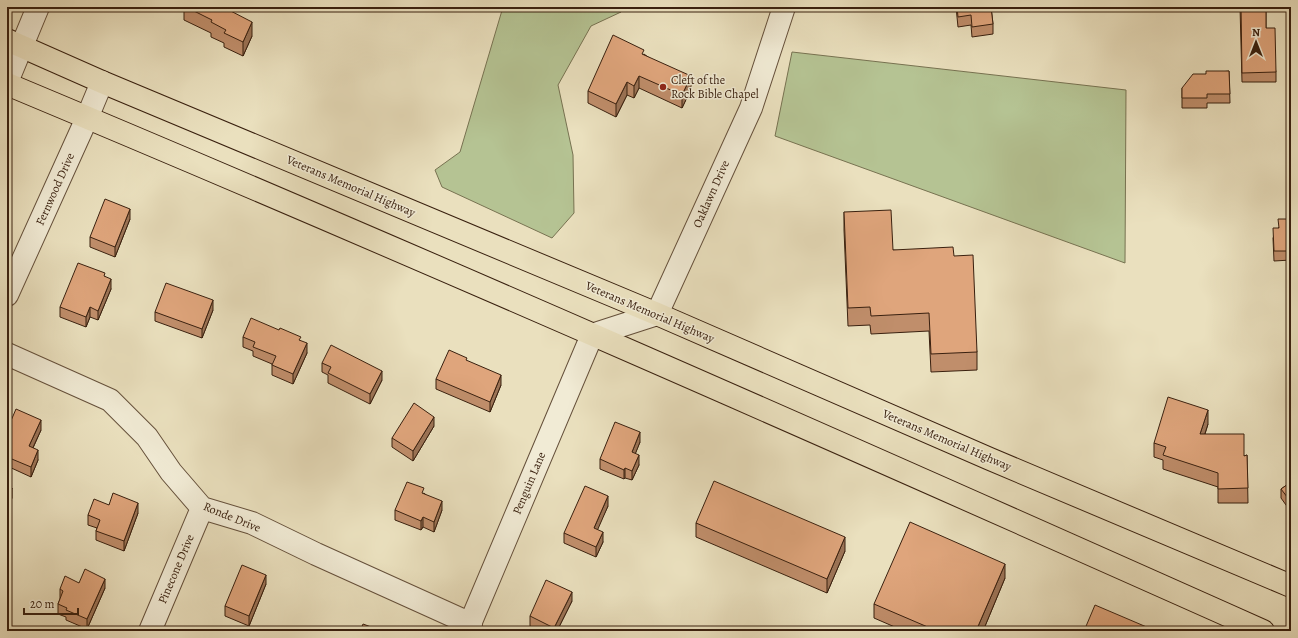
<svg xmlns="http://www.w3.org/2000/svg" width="1298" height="638" font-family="Alegreya,serif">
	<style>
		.green { fill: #b5c393; stroke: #777251 }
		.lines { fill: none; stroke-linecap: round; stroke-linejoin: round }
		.street-casing { stroke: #65503b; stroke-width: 24 }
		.primary-casing { stroke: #39200f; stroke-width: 24 }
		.street { stroke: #f1ebd5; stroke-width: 22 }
		.primary { stroke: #eae0be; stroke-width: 22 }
		.wall { fill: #c08e6b; stroke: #39200f }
		.shaded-wall { fill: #9c7457; stroke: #39200f }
		.building { fill: #dfa57c; stroke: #39200f }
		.poi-dot { fill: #8f2418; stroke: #f1ebd5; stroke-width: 1.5 }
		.labels { text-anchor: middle; stroke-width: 3; stroke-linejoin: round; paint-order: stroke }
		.poi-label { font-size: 12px; fill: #39200f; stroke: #f1ebd5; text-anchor: start }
		.street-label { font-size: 12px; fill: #39200f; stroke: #f1ebd5 }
	</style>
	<rect width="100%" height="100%" fill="#eae0be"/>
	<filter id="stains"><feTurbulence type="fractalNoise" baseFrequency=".005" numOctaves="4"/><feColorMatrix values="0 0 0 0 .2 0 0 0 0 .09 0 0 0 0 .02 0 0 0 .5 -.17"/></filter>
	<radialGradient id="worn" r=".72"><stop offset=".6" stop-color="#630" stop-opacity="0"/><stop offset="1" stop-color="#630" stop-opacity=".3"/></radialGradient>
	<!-- green -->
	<path class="green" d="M503 7H610L621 12 591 26 558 85 573 155 574 213 552 238 442 187 435 170 460 152Z
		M792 52 1126 90 1125 263 775 136Z"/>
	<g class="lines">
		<defs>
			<path id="street" d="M7 82 38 7
				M7 295 87 118 102 82
				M7 354 110 400 147 437 171 472 202 508 252 523 316 554 471 624
				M150 631 202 508
				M467 631 592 335 657 314 751 108 784 7"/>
			<path id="primary" d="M7 40 102 82 657 314 990 459 1291 586
				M7 84C428 260 846 445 1263 631"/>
		</defs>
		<!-- street casing -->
		<use href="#street" class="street-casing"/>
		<!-- primary casing -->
		<use href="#primary" class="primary-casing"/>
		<!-- street -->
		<use href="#street" class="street"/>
		<!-- primary -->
		<use href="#primary" class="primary"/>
	</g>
	<!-- wall -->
	<path class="wall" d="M184 7H225V8L252 36 243 56 224 47V43L211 37V33L184 20Z
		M956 7H991L993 24V34L972 37 971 25 958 27Z
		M1240 7H1271V9H1266V28L1276 72V82H1242Z
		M644 54 691 89 682 108 639 88 634 98 627 95 616 117 588 103V91Z
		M1229 71 1230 103H1207V108H1182V88L1206 74Z
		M844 212 893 250 954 256 977 352V370L931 372 929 331 871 334 870 325 848 326 844 230Z
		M130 219 115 257 90 247V237Z
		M1291 219V260L1274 261 1273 238 1278 228Z
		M105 276 111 289 98 320 90 317 86 327 60 317V307Z
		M213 310 202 338 155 321V312Z
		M243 337 301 341 307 353 293 384 272 375V364L253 356V351L243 347Z
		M322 363 382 380 370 404 328 383V375L322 372Z
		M436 379 501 385 490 412 436 389Z
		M1208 424 1205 434 1244 456 1247 455 1248 503H1218V487L1163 469V460L1154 457V443Z
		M434 426 413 461 392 447V438Z
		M7 430H41L33 448 38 460 31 477 7 466Z
		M640 442 635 454 639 465 632 480 625 478 624 479 600 469V459Z
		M1291 482V512L1281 498V489Z
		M424 493 442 510 434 532 423 527 421 530 395 520V510Z
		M109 505 138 513 124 551 96 540V531L97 528 88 525V515Z
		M608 506 597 529 603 542 596 557 564 543V533Z
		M696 523 845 551 827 593 696 537Z
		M1005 578 983 631H904L874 618V604Z
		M79 583 105 588 87 629 66 620V617L58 614V604L60 599V589Z
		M266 584 249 626 225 616V606Z
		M572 601 557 631H540L530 626V616Z"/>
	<!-- shaded-wall -->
	<path class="shaded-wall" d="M252 22V36L243 56V42Z
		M639 76V88L634 98V86Z
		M691 76V89L682 108V95Z
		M627 82V95L616 117V104Z
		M130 209V219L115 257V247Z
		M111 279V289L98 320V311Z
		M213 300V310L202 338V329Z
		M90 307V317L86 327V317Z
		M307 343V353L293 384V374Z
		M382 371V380L370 404V394Z
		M501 375V385L490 412V402Z
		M1208 410V424L1200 449V434Z
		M434 417V426L413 461V451Z
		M41 420V430L29 456V446Z
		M640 432V442L632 462V452Z
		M38 450V460L31 477V467Z
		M639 455V465L632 480V471Z
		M625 468V478L624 479V470Z
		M12 488V498L7 510V500Z
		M608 496V506L594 538V528Z
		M442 501V510L434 532V522Z
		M138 503V513L124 551V541Z
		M423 517V527L421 530V521Z
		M603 532V542L596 557V547Z
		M845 537V551L827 593V579Z
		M1005 564V578L983 631H976Z
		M266 575V584L249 626V616Z
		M105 579V588L87 629V619Z
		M572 592V601L557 631H554V628Z"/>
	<!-- building -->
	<path class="building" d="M186 7H223L252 22 243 42 224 33 226 30 211 22 212 20Z
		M957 7H991L993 24 972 27 971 15 958 17Z
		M1241 7H1266V28H1275L1276 72 1242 73Z
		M613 35 644 50 642 54 691 76 682 95 639 76 634 86 627 82 616 104 588 91Z
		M1206 71H1229L1230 94H1207V98H1182V88L1193 74H1206Z
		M105 199 130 209 115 247 90 237Z
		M891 210 893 250 953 247 954 256 973 255 977 352 931 354 929 313 871 316 870 307 848 308 844 212Z
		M1278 219H1291V251H1274L1273 228H1279Z
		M78 263 105 273 104 276 111 279 98 311 90 307 86 317 60 307Z
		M166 283 213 300 202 329 155 312Z
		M251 318 279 330 280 328 301 337 299 340 307 343 293 374 272 365 276 356 253 347 255 342 243 337Z
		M331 345 382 371 370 394 328 373 331 367 322 363Z
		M449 350 467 358 466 360 501 375 490 402 436 379Z
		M1168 397 1208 410 1200 434H1244V456L1247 455 1248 488 1218 489V473L1163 455 1166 447 1154 443Z
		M414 403 434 417 413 451 392 438Z
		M16 409 41 420 29 446 38 450 31 467 7 457V430Z
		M615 422 640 432 632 452 639 455 632 471 625 468 624 470 600 459Z
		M714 481 845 537 827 579 696 523Z
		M407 482 424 488 422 493 442 501 434 522 423 517 421 521 395 510Z
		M1291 482V502L1281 489Z
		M7 486 12 488 7 500Z
		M585 486 608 496 594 528 603 532 596 547 564 533Z
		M113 493 138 503 124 541 96 531 100 520 88 515 94 499 109 505Z
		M910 522 1005 564 976 631H937L874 604Z
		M242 565 266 575 249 616 225 606Z
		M85 569 105 579 87 619 66 610 67 608 58 604 63 591 60 589 65 576 79 583Z
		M546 580 572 592 554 628 530 616Z
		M1095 605 1156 631H1084Z
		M363 624 382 631H360Z"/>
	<!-- markers -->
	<circle class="poi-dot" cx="663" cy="87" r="4"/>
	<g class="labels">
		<!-- poi labels -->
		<g class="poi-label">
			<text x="671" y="84">Cleft of the<tspan x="671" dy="14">Rock Bible Chapel</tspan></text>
		</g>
		<!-- street labels -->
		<g class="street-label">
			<text transform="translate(351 186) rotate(23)" y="4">Veterans Memorial Highway</text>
			<text transform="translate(55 189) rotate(-66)" y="4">Fernwood Drive</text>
			<text transform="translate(711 194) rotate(-66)" y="4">Oaklawn Drive</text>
			<text transform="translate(650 312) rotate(23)" y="4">Veterans Memorial Highway</text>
			<text transform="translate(947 440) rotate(23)" y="4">Veterans Memorial Highway</text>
			<text transform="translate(529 483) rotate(-67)" y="4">Penguin Lane</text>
			<text transform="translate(232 517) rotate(22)" y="4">Ronde Drive</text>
			<text transform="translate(176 569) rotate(-67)" y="4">Pinecone Drive</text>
		</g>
	</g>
	<!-- margin -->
	<rect width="1298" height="638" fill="none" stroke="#eae0be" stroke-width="24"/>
	<rect x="8" y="8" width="1282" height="622" fill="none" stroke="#39200f" stroke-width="2"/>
	<rect x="12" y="12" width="1274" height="614" fill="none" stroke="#39200f"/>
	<!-- north arrow -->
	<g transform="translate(1256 42)" stroke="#f1ebd5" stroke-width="3" paint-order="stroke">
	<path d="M0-3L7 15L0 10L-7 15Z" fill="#39200f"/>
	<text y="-6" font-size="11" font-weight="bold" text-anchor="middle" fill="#39200f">N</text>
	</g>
	<!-- scale -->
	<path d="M24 608v6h54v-6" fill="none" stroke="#39200f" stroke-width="2"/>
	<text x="30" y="608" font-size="12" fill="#39200f" stroke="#f1ebd5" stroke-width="3" paint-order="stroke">20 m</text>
	<rect width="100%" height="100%" filter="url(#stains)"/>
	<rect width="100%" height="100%" fill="url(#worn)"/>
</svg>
